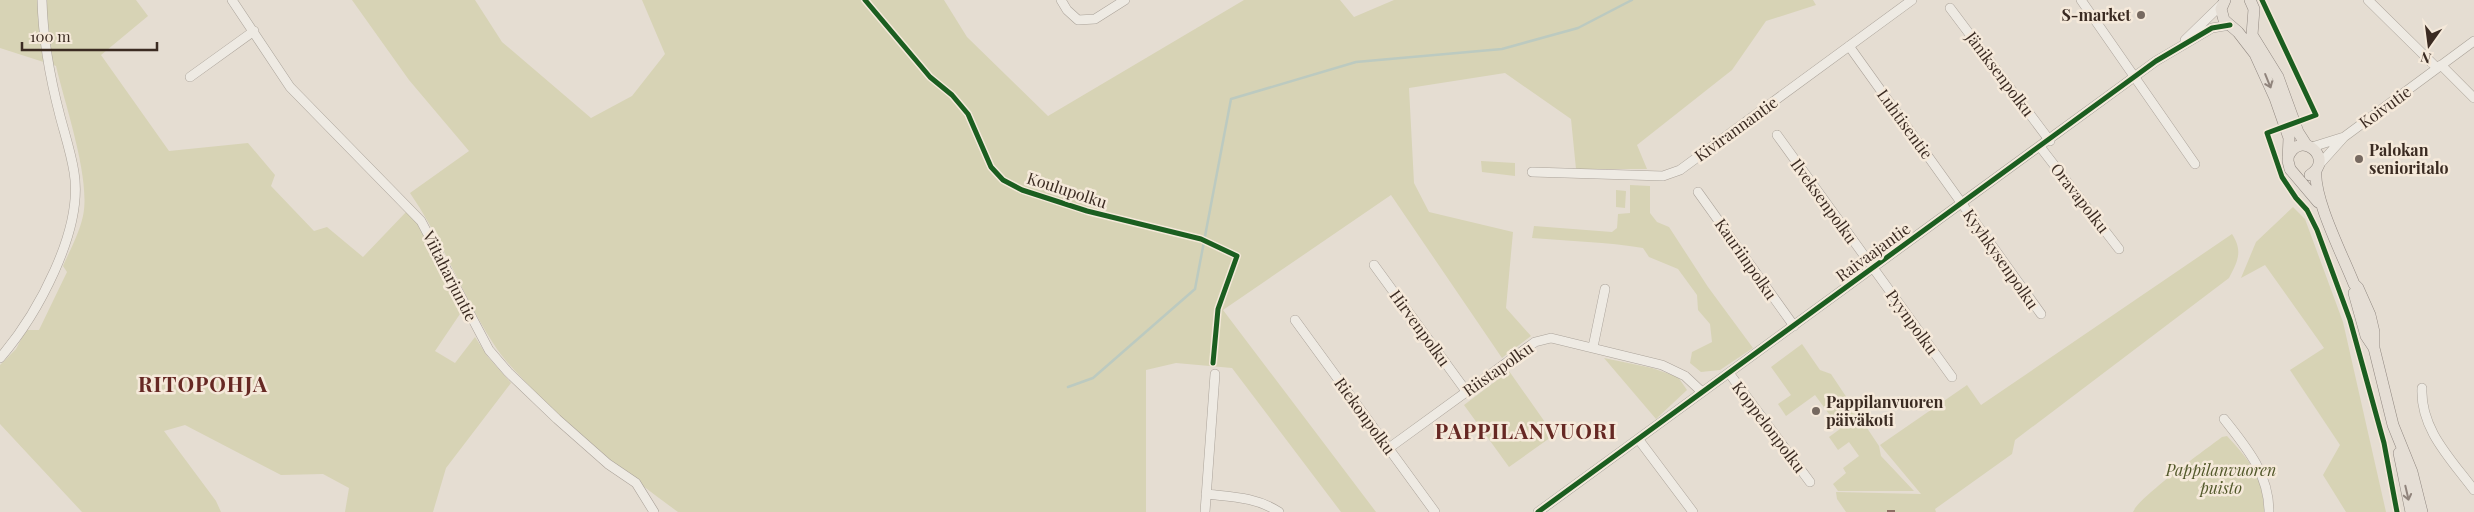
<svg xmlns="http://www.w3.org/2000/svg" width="2474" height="512" font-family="'Playfair Display',serif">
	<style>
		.green { fill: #d7d3b5 }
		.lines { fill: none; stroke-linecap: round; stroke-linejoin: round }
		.stream { stroke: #bccac0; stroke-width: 2.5 }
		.minor-casing { stroke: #aba39a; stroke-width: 10 }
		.major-casing { stroke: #918881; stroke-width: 12 }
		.minor { stroke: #eeeae3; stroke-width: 9 }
		.major { stroke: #e5ded5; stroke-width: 11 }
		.quiet { stroke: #8d6e63; stroke-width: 4; stroke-dasharray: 8 4; stroke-linecap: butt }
		.cycleway-casing { stroke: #f5e9da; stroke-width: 8 }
		.cycleway { stroke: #1b5e20; stroke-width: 5 }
		.oneway { stroke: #90847c }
		.poi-dot { fill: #766960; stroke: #f5e9da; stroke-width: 2 }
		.labels { text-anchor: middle; stroke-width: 5; stroke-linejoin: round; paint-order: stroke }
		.poi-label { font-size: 16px; font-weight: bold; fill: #3b2b22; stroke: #f5e9da; text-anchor: start }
		.street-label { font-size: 16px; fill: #3b2b22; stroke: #f5e9da }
		.park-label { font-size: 16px; font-style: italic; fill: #515729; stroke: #f5e9da }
		.district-label { font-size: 21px; font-weight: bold; letter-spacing: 1px; fill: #662823; stroke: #f5e9da }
	</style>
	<rect width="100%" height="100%" fill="#e5ddd2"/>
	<!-- green -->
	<path class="green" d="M0 0H136L148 16 101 55 169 151 248 143 275 175 271 186 314 231 327 227 363 257 407 211 417 223 462 311 435 351 455 363 475 337 488 357 511 383 446 468 433 512H345L349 488 323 474 281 475 185 425 164 431 216 501 221 512H82L0 424V365L16 349 26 330H39L67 272 63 266C70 250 79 234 83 216 91 179 65 105 56 66L0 48Z
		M352 0H475L502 42 591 118 632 96 665 54 642 0H944L967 37 1048 116 1244 0H1340L1354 17 1394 0H1813L1816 5 1766 21 1732 70 1637 145 1647 169H1576L1571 119 1505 73 1409 88 1414 183 1429 212 1513 232 1506 308 1531 336 1502 358 1391 195 1223 310 1376 512H1341L1232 368 1176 363 1146 370V512H678C627 475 579 436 535 392 521 377 504 361 493 343 462 295 443 241 410 193L469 151 409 80Z
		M1481 161 1515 163V176L1482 172Z
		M1630 185 1650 186V213L1657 222 1669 227 1708 287 1753 348 1720 370 1701 372 1690 363 1692 352 1712 342 1710 324 1698 310 1697 295 1678 269 1649 257 1643 248C1607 242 1569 241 1532 238L1534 226 1612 232 1617 228 1618 214 1630 213Z
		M1616 190 1626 191 1625 208 1616 207Z
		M2293 207 2305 219 2343 322 2386 512H2346L2323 475 2340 445 2290 370 2324 348 2265 265 2241 278 2256 242Z
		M2232 234C2243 251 2238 261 2229 278L2015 440 2012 454 1935 509 1936 512H1846L1837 499 1836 492 1921 494 1880 445 1967 385 1981 405Z
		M1802 344 1820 370 1831 374 1879 446 1881 456 1914 491H1838L1833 484 1846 473 1843 468 1859 456 1849 442 1838 450 1829 437 1840 429 1815 395 1786 416 1778 404 1791 395 1771 367Z
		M1604 358 1652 368 1678 377 1687 390 1656 419Z
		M1509 371 1554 435 1509 467 1464 405Z
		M2227 436C2250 461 2264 477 2264 512H2133C2139 497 2205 450 2222 437Z"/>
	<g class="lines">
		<!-- stream -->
		<path class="stream" d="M1068 387 1093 378 1195 289 1231 99 1356 62 1502 49 1578 28 1632 0"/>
		<defs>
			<path id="minor" d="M232 0 290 87 421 221 489 350 508 372 557 419 608 464 636 483 654 512
				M1061 0 1067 10 1078 20 1095 19 1125 0
				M2081 0 2195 164
				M2368 0 2437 68
				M1950 8 2050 141
				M2185 40 2222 4
				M1849 46 2041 314
				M2441 65 2474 98
				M190 77 254 31
				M1777 135 1952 377
				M2312 147 2344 137
				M2041 148 2119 249
				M2318 166 2344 137 2474 41
				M1532 172 1663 176 1680 170 1912 0
				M1698 192 1794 326
				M1374 265 1466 391
				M1295 320 1435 512
				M1593 347 1605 289
				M0 358C37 315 84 230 74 172 71 153 65 135 60 116 50 78 43 40 42 0
				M1729 373 1810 482
				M2422 388C2420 429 2451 459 2474 490
				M2224 419C2247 448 2269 474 2269 512
				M1639 440 1693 512
				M1389 448 1535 342 1551 338 1662 365 1685 376 1702 392
				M1206 494C1233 497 1256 497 1279 512
				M1205 512 1215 374
				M1538 512 2156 61 2212 28 2230 25"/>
			<path id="major" d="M2225 0 2221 9 2224 20 2238 32 2255 54 2275 98 2289 138 2288 161 2290 169 2318 202
				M2250 0 2254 9 2252 35 2278 77 2298 132 2307 146
				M2288 157C2300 128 2336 159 2310 175
				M2316 170C2313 198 2343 256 2354 284L2358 288 2370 315 2374 332V348L2393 425 2412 472 2422 512
				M2354 293 2366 336 2374 348
				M2399 453 2411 512"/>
		</defs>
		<!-- minor casing -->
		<use href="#minor" class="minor-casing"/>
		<!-- major casing -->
		<use href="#major" class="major-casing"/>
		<!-- minor -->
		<use href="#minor" class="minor"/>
		<!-- major -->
		<use href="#major" class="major"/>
		<!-- quiet -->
		<path class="quiet" d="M1887 512H1895"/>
		<defs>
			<path id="cycleway" d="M865 0 930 77 952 95 968 114 991 167 1003 180 1022 190 1087 211 1201 239 1237 256 1218 309 1213 363
				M2262 0 2316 115 2267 133 2282 177 2296 198 2307 210 2317 230 2350 320 2384 443 2397 512
				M1538 512 2156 61 2212 28 2230 25"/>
		</defs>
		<!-- cycleway casing -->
		<use href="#cycleway" class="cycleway-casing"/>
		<!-- cycleway -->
		<use href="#cycleway" class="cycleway"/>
	</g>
	<!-- one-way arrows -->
	<defs><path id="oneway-shaft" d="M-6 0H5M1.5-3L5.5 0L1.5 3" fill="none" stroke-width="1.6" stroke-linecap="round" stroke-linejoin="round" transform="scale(1.25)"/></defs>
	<g class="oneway">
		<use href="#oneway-shaft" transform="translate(2268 81) rotate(68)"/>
		<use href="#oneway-shaft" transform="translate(2407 493) rotate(77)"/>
	</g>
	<!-- markers -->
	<g class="poi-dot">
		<circle cx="2141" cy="15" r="5"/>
		<circle cx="2359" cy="159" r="5"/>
		<circle cx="1816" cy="411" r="5"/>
	</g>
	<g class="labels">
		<!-- poi labels -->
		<g class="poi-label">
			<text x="2131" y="21" text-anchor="end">S-market</text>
			<text x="2369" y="156">Palokan<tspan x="2369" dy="18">senioritalo</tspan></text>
			<text x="1826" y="408">Pappilanvuoren<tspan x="1826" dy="18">päiväkoti</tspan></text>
		</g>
		<!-- street labels -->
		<g class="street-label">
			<text transform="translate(2000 74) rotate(53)" y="6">Jäniksenpolku</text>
			<text transform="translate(2385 107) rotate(-36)" y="6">Koivutie</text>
			<text transform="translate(1905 124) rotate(54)" y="6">Luhtisentie</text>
			<text transform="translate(1736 129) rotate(-36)" y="6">Kivirannantie</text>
			<text transform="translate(1067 190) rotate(18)" y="6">Koulupolku</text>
			<text transform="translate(2080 198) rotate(52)" y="6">Oravapolku</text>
			<text transform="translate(1824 201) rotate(54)" y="6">Ilveksenpolku</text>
			<text transform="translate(1873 252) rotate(-36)" y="6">Raivaajantie</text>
			<text transform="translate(1746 259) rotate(55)" y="6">Kauriinpolku</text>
			<text transform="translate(2001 259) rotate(55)" y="6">Kyyhkysenpolku</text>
			<text transform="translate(450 276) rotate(63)" y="6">Viitaharjuntie</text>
			<text transform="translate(1912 322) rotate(54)" y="6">Pyynpolku</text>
			<text transform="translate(1420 328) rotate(54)" y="6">Hirvenpolku</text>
			<text transform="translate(1498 369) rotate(-35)" y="6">Riistapolku</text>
			<text transform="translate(1365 416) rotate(54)" y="6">Riekonpolku</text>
			<text transform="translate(1769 427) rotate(53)" y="6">Koppelonpolku</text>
		</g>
		<!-- park labels -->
		<g class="park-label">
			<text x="2221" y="476">Pappilanvuoren<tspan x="2221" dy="18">puisto</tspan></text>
		</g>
		<!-- district labels -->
		<g class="district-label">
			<text x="203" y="392">RITOPOHJA</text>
			<text x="1526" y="439">PAPPILANVUORI</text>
		</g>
	</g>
	<!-- north arrow -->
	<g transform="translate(2429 45) rotate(194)" stroke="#f5e9da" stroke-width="4" paint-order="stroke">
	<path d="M0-4L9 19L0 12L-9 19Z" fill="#3b2b22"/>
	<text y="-8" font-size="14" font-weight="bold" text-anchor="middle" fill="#3b2b22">N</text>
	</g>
	<!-- scale -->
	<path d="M22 42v8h135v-8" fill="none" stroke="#3b2b22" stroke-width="2.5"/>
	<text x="30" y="42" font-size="15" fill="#3b2b22" stroke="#f5e9da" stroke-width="4" paint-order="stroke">100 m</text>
</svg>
